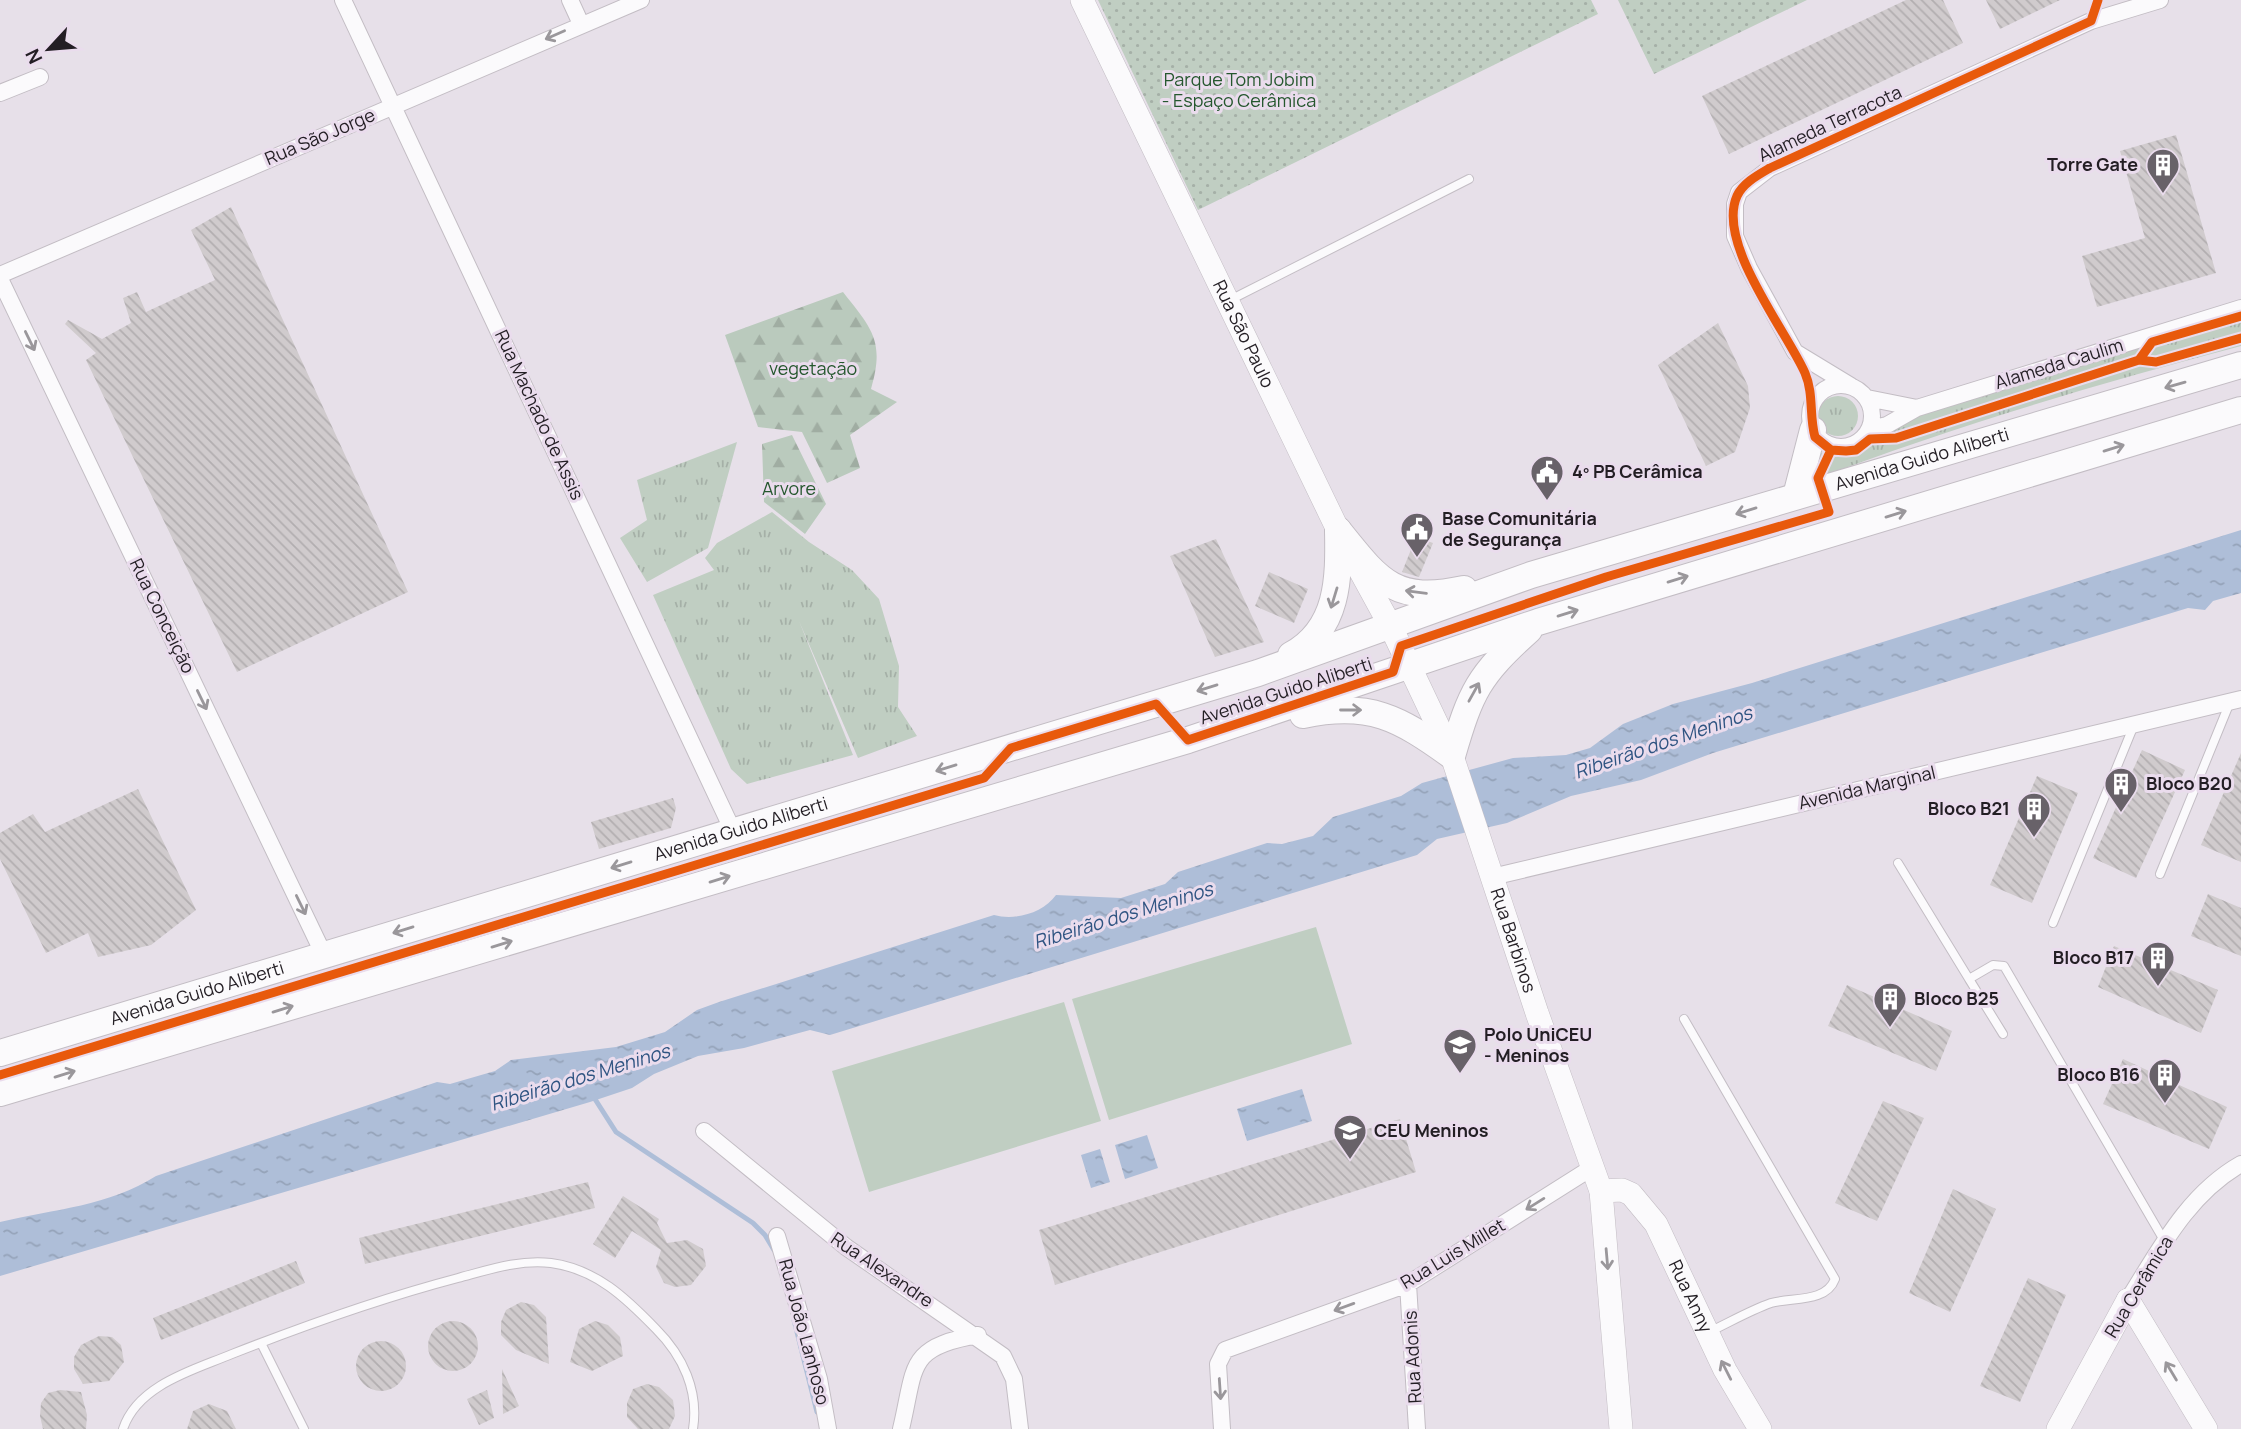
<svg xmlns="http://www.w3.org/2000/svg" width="2241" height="1429" font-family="Manrope,sans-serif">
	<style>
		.grass { fill: url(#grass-tufts) }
		.forest { fill: url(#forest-firs) }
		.park { fill: url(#park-dots) }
		.pitch { fill: #c0cec2 }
		.water { fill: url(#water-ripples) }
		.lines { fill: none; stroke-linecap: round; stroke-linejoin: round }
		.stream { stroke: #aebed8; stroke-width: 5 }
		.building { fill: url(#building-back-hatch) }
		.lane-casing { stroke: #c3bdc4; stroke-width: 10 }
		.street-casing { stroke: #c3bdc4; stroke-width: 18 }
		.secondary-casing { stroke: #c3bdc4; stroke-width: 24 }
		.primary-casing { stroke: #c3bdc4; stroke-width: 28 }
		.lane { stroke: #fbfafc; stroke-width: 8 }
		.street { stroke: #fbfafc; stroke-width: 16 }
		.secondary { stroke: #fbfafc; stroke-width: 23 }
		.primary { stroke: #fbfafc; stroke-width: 26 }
		.cycleway-casing { stroke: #eadced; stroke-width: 13 }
		.cycleway { stroke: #e8590c; stroke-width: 9 }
		.oneway { stroke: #9a979b }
		.labels { text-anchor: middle; stroke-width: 6; stroke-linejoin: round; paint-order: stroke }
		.park-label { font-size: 18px; fill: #25572e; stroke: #eadced }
		.street-label { font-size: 18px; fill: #231e24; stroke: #eadced }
		.poi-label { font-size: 18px; font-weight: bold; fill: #231e24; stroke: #eadced; text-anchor: start }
		.water-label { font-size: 19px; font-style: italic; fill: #2f5482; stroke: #eadced }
	</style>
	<defs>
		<pattern id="grass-tufts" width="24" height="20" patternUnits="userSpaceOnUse" patternTransform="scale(1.75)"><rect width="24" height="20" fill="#c0cec2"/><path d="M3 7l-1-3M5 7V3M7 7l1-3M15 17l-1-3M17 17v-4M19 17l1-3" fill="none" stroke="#a5b0a7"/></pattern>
		<pattern id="forest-firs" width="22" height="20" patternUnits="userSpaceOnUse" patternTransform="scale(1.75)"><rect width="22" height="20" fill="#bacabd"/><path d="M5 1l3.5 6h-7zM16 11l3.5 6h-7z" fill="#a0ada2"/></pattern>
		<pattern id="park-dots" width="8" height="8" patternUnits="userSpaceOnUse" patternTransform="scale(1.75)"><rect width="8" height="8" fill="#c0cec2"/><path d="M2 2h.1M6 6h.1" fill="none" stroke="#a5b0a7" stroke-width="1.8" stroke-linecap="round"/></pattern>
		<pattern id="water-ripples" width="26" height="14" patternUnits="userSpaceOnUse" patternTransform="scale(1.75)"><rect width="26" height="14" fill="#aebed8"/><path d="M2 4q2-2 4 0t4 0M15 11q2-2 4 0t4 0" fill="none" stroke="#95a3b9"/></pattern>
		<pattern id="building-back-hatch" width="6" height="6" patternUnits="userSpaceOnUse" patternTransform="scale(1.75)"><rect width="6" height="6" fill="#d0cbcd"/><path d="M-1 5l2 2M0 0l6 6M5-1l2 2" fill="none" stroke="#b2aeb0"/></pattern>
	</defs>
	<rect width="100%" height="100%" fill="#e7e0e9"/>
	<!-- grass -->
	<path class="grass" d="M2241 317V346C2096 384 1950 428 1810 481L1817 451C1861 467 1863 442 1897 426 1977 387 2066 366 2151 340L2155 344Z
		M1818 416a20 20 0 1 1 40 0a20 20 0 1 1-40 0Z
		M737 442 708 548 647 582 620 538 647 520 637 480Z
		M772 512 809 542 852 570 879 599 899 666 898 707 917 736 858 758 799 621 853 755 747 784 731 769 653 595 714 570 705 558 717 543Z"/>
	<!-- forest -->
	<path class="forest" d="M843 292C872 329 885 341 871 389L897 402 850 435 860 468 827 483 802 432 758 427 725 335Z
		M792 435 826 504 805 534 764 502 762 444Z"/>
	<!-- park -->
	<path class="park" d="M1098 0H1591L1598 14 1198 210Z
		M1618 0H1807L1654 74Z"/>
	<!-- pitch -->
	<path class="pitch" d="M1316 927 1352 1044 1109 1120 1072 999Z
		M1064 1002 1101 1121 869 1192 832 1071Z"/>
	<!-- water -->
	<path class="water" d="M2241 530V593L2213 601 2205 610 2188 608 1713 753 1641 780 1571 796 1507 823 1437 839 1417 855 830 1035 810 1030 744 1048 698 1056 654 1074 632 1088 590 1102 0 1276V1222C55 1209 109 1206 156 1176L437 1082 450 1084 495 1071 511 1060 616 1047 665 1032 697 1010 719 1002 994 915C1015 921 1043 913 1056 895L1121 898 1165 884 1178 872 1267 843 1282 844 1313 836 1333 817 1401 796 1422 783 1513 758 1566 755 1590 748 1623 724 1673 704 1752 683Z
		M1302 1089 1312 1121 1247 1141 1237 1109Z
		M1147 1135 1158 1168 1125 1179 1115 1145Z
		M1100 1149 1110 1182 1091 1188 1081 1155Z"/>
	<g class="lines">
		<!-- stream -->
		<path class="stream" d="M593 1096 616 1132 753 1223 765 1235 774 1250
			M794 1320 817 1412"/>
	</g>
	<!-- building -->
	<path class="building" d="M1906 0H1943L1963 43 1729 154 1702 96Z
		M1986 0H2060L2000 29Z
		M2176 135 2216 273 2097 307 2082 256 2145 238 2120 151Z
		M231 207 408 592 237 672 86 360 96 353 65 324 68 320 102 339 131 323 123 298 137 292 146 312 215 280 191 230Z
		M1718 323 1748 386 1750 408 1735 452 1706 466 1658 365Z
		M1416 537 1433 543 1419 577 1402 572Z
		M1216 539 1264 642 1215 657 1170 556Z
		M1269 572 1308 589 1294 623 1255 606Z
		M2142 750 2185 770 2136 878 2093 858Z
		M2241 753V862L2201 845Z
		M2037 776 2078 793 2032 903 1990 885Z
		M138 789 196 910 151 945 98 957 88 933 46 953 0 859V833L33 814 45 832Z
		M673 798 676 808 671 828 599 849 591 822Z
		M2208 894 2241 908V956L2191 936Z
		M2114 946 2218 990 2201 1033 2098 987Z
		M1847 985 1952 1031 1936 1071 1828 1026Z
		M2123 1059 2227 1107 2209 1149 2103 1104Z
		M1883 1101 1924 1118 1877 1221 1835 1203Z
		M1400 1119 1416 1172 1055 1285 1039 1230Z
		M588 1182 595 1208 365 1264 359 1238Z
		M1953 1189 1996 1209 1950 1312 1909 1293Z
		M623 1196 659 1219 657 1223 667 1243 687 1240 703 1249 706 1266 691 1285 675 1287 664 1283 656 1267 661 1250 632 1231 615 1258 593 1244Z
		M296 1261 305 1283 161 1340 153 1318Z
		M2028 1278 2066 1295 2020 1402 1980 1386Z
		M521 1302 534 1305 546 1317 549 1364 516 1350 501 1335V1322L506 1310Z
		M595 1321 608 1325 620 1337 623 1356 592 1371 570 1362 579 1329Z
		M428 1346a25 25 0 1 1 50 0a25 25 0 1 1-50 0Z
		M99 1336 112 1337 121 1345 124 1362 109 1381 83 1384 74 1369V1357L81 1345Z
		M356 1366a25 25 0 1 1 50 0a25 25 0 1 1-50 0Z
		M502 1369 519 1406 503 1414Z
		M647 1384 659 1387 673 1400 675 1416 669 1429H638L627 1417V1403L633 1389Z
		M60 1390 81 1392 87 1415 86 1429H43L40 1416 41 1403 48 1393Z
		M487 1390 494 1418 479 1425 467 1399Z
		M209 1404 227 1411 236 1429H187L193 1411Z"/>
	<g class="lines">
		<defs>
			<path id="lane" d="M1230 300 1469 179
				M1898 863 1969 979 1993 965 2004 966 2165 1242
				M2160 874 2230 702
				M2053 923 2134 725
				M1969 979 2003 1034
				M1684 1019 1835 1279C1826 1303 1792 1297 1771 1303 1751 1310 1730 1322 1711 1331
				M261 1343 304 1429
				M123 1429C129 1411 144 1396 160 1386 182 1372 208 1364 232 1354 306 1325 382 1298 458 1278 488 1270 520 1259 551 1263 596 1269 626 1298 656 1329 683 1356 699 1391 693 1429"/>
			<path id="street" d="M343 0 733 831
				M570 0 581 24
				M0 93 40 77
				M0 275 641 0
				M0 279 323 953
				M1810 416a31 31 0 1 1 62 0a31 31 0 1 1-62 0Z
				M1851 386 1795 352 1749 268 1735 236V204L1739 192 1770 168 2091 21 2160 0
				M1867 398 1917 408
				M1870 429 1887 425 1917 408 2241 308
				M1492 877 2241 699
				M704 1131 846 1247 1003 1356 1014 1379 1020 1429
				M777 1236 819 1379 828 1429
				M1408 1284 1417 1429
				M2128 1300C2160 1249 2188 1194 2241 1164
				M901 1429C916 1367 906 1347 978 1335
				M1222 1429 1218 1364 1225 1350 1408 1284 1593 1167"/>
			<g id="secondary">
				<path id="s1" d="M1082 0 1338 530 1391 627 1452 756 1537 1013 1601 1191 1621 1429"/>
				<path id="s2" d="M1601 1191 1622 1190 1631 1194 1656 1224 1725 1370 1760 1429"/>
				<path d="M2128 1300 2206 1429"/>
				<path d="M2058 1429 2128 1300"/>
			</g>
			<g id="primary">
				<path d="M1796 496 1813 430"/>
				<path d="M1338 530C1379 581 1394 604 1464 589"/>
				<path d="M1291 655C1339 629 1339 578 1338 530"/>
				<path d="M1303 715C1370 701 1399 718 1452 756 1471 691 1478 676 1529 630"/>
				<path id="s3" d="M0 1053 1258 673 1531 575 2241 365"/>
				<path d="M0 1093 1188 740 1538 622 2241 410"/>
			</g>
		</defs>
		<!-- lane casing -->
		<use href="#lane" class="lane-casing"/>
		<!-- street casing -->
		<use href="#street" class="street-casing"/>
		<!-- secondary casing -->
		<use href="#secondary" class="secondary-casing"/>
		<!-- primary casing -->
		<use href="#primary" class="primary-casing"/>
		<!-- lane -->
		<use href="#lane" class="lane"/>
		<!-- street -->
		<use href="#street" class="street"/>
		<!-- secondary -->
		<use href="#secondary" class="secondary"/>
		<!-- primary -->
		<use href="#primary" class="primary"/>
		<defs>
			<path id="cycleway" d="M2098 0 2091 21 1770 168C1758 175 1743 183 1737 196 1716 243 1786 330 1805 373 1814 394 1809 416 1815 437L1831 450 1846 451 1856 450 1870 439 1896 438 2139 360 2156 362 2241 338
				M2139 360 2152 342 2241 316
				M0 1075 984 778 1011 748 1156 704 1188 740 1393 672 1401 646 1606 577 1829 512 1818 478 1831 450"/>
		</defs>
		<!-- cycleway casing -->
		<use href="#cycleway" class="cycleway-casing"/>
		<!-- cycleway -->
		<use href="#cycleway" class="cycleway"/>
	</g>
	<!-- one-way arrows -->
	<defs><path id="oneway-shaft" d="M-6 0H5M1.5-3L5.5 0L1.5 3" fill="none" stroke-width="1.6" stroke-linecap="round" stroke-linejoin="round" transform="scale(1.75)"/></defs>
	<g class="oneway">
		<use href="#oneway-shaft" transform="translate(555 35) rotate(156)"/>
		<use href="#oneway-shaft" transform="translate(30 341) rotate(64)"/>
		<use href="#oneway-shaft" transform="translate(2175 385) rotate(164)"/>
		<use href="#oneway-shaft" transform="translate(2114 448) rotate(-17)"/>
		<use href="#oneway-shaft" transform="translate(1746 511) rotate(163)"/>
		<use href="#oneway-shaft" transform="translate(1896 514) rotate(-17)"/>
		<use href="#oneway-shaft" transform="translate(1678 579) rotate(-17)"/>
		<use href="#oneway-shaft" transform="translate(1416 592) rotate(-173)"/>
		<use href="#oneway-shaft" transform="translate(1334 598) rotate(107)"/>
		<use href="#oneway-shaft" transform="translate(1568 613) rotate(-17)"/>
		<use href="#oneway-shaft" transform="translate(1207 688) rotate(163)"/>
		<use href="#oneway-shaft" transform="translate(1474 692) rotate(-61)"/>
		<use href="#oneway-shaft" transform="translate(202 700) rotate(64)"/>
		<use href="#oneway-shaft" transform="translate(1351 710)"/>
		<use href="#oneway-shaft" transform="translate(946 768) rotate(163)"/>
		<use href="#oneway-shaft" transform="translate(621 865) rotate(163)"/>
		<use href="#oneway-shaft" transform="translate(720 879) rotate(-17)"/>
		<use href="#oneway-shaft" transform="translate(301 905) rotate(64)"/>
		<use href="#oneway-shaft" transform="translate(403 930) rotate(163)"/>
		<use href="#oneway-shaft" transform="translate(502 944) rotate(-17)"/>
		<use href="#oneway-shaft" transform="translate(283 1009) rotate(-17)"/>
		<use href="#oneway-shaft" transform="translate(65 1074) rotate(-17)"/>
		<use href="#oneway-shaft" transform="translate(1535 1204) rotate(148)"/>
		<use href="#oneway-shaft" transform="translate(1607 1259) rotate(85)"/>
		<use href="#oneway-shaft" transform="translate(1344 1307) rotate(160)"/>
		<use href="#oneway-shaft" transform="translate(1726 1370) rotate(-117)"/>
		<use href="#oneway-shaft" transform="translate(2171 1371) rotate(-121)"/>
		<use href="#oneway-shaft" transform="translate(1220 1389) rotate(86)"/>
	</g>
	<!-- icons -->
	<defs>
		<symbol id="building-pin" viewBox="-11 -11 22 30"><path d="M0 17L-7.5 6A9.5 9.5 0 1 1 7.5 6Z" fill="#686269" stroke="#eadced"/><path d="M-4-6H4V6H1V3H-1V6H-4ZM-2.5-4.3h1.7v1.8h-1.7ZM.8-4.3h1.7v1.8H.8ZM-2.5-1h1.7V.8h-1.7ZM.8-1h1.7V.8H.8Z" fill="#fff"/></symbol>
		<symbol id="civic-pin" viewBox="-11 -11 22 30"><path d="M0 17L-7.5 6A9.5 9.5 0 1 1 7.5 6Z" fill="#686269" stroke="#eadced"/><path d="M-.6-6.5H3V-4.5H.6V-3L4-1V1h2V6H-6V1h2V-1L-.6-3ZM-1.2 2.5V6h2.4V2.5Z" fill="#fff"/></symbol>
		<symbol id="university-pin" viewBox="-11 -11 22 30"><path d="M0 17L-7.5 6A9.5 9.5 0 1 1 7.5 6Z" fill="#686269" stroke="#eadced"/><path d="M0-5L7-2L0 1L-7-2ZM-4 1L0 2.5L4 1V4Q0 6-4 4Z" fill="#fff"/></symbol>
		<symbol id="school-pin" viewBox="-11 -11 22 30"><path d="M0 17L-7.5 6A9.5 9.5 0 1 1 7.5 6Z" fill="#686269" stroke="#eadced"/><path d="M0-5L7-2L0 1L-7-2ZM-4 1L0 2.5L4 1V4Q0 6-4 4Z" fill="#fff"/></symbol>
	</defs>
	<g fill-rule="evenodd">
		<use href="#building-pin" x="2144" y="146" width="38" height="52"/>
		<use href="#civic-pin" x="1528" y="453" width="38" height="52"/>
		<use href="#civic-pin" x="1398" y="510" width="38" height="52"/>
		<use href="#building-pin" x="2102" y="765" width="38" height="52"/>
		<use href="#building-pin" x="2015" y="790" width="38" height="52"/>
		<use href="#building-pin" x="2139" y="939" width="38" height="52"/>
		<use href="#building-pin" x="1871" y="980" width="38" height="52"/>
		<use href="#university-pin" x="1441" y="1026" width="38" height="52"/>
		<use href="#building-pin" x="2146" y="1056" width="38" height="52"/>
		<use href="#school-pin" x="1331" y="1112" width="38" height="52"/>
	</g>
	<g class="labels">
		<!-- park labels -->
		<g class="park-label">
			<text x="1239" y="86">Parque Tom Jobim<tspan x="1239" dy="21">- Espaço Cerâmica</tspan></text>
			<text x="813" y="375">vegetação</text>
			<text x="789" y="495">Arvore</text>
		</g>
		<!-- street labels -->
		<g class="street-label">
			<text transform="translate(1830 124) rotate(-25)" y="6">Alameda Terracota</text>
			<text transform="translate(320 137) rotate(-23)" y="6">Rua São Jorge</text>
			<text dy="6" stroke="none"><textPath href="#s1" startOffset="371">Rua São Paulo</textPath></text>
			<text transform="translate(2059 364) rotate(-17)" y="6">Alameda Caulim</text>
			<text transform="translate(539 415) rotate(65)" y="6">Rua Machado de Assis</text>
			<text dy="6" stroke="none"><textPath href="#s3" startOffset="2012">Avenida Guido Aliberti</textPath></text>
			<text transform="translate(162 616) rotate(64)" y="6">Rua Conceição</text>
			<text transform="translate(1286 691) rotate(-18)" y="6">Avenida Guido Aliberti</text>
			<text transform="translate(1867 788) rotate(-13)" y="6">Avenida Marginal</text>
			<text dy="6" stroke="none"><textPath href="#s3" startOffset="774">Avenida Guido Aliberti</textPath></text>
			<text dy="6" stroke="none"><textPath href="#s1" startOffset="1036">Rua Barbinos</textPath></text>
			<text dy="6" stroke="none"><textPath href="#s3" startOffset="206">Avenida Guido Aliberti</textPath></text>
			<text transform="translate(1453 1254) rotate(-31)" y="6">Rua Luis Millet</text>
			<text transform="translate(882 1270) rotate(34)" y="6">Rua Alexandre</text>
			<text transform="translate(2139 1287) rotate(-59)" y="6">Rua Cerâmica</text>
			<text dy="6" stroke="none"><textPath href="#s2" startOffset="150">Rua Anny</textPath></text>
			<text transform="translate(804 1332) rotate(75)" y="6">Rua João Lanhoso</text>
			<text transform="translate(1413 1357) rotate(-93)" y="6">Rua Adonis</text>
		</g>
		<!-- poi labels -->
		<g class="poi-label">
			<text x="2138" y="171" text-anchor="end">Torre Gate</text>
			<text x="1572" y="478">4º PB Cerâmica</text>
			<text x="1442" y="525">Base Comunitária<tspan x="1442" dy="21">de Segurança</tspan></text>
			<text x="2146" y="790">Bloco B20</text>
			<text x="2010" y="815" text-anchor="end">Bloco B21</text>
			<text x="2134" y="964" text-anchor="end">Bloco B17</text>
			<text x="1914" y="1005">Bloco B25</text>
			<text x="1484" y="1041">Polo UniCEU<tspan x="1484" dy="21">- Meninos</tspan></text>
			<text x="2140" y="1081" text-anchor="end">Bloco B16</text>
			<text x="1374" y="1137">CEU Meninos</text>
		</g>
		<!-- water labels -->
		<g class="water-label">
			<text transform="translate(1663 742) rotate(-19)" y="7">Ribeirão dos Meninos</text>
			<text transform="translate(1123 915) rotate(-17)" y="7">Ribeirão dos Meninos</text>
			<text transform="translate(580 1077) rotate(-17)" y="7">Ribeirão dos Meninos</text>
		</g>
	</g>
	<!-- north arrow -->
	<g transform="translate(49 49) rotate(244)" stroke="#eadced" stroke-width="5" paint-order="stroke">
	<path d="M0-5L12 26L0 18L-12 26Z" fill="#231e24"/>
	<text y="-10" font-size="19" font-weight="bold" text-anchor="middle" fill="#231e24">N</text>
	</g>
</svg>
